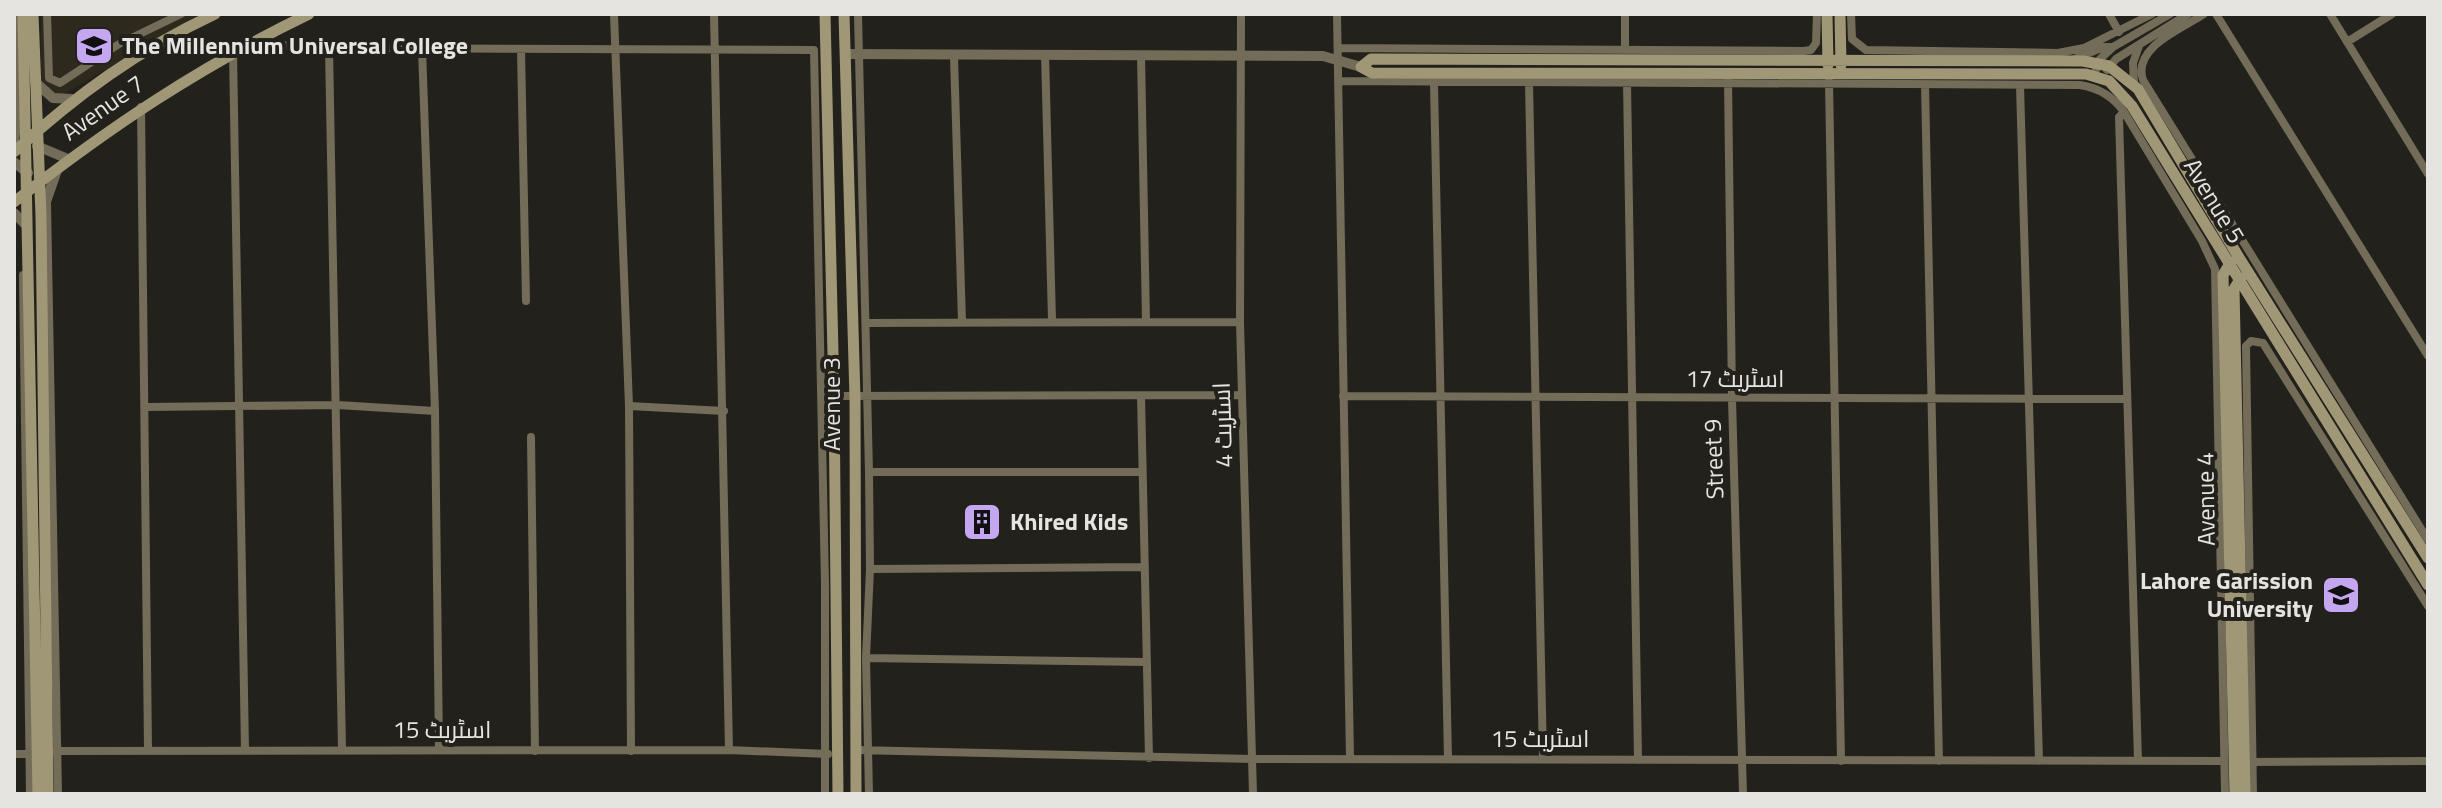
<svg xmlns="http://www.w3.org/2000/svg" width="2442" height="808" font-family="'Titillium Web',Cairo,sans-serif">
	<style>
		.built { fill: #2d291d }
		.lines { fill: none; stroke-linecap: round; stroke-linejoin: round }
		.minor { stroke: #726c58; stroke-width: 8 }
		.tertiary { stroke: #726c58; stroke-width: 10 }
		.secondary { stroke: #a09776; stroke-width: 11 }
		.labels { text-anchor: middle; stroke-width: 8; stroke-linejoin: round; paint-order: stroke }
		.poi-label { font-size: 24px; font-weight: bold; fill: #e5e4e0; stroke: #23211b; text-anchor: start }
		.street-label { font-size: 24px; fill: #e5e4e0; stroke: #23211b }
	</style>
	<rect width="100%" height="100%" fill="#23211b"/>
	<!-- built -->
	<path class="built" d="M41 14H202L60 96 44 89 41 78Z"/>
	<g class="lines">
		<!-- minor -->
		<path class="minor" d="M15 14 19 105H25
			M47 14 49 78 60 83 119 44 181 14
			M614 14 629 406 631 751
			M714 14 729 750
			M858 14 869 472 870 569 866 658 869 794
			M1241 14 1240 322 1253 794
			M1337 14 1350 759
			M1625 14V48
			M1851 14 1852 39 1866 50 2058 53 2084 48 2152 14
			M2109 14 2119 32
			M2204 14C2182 29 2132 47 2143 80L2428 540
			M2216 14 2428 356
			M2330 14 2428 174
			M2347 42 2392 14
			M250 43 329 48 814 50 825 584V794
			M329 48 342 750
			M1338 48 1803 51 1811 50 1816 43 1817 14
			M422 49 435 411 439 750
			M521 50 526 301
			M233 52 245 750
			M1045 54 1052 320
			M1141 55 1146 321
			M954 56 962 322
			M2075 59 2103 47H2113L2170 14
			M2107 70 2116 59 2188 14
			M2094 75 2100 59 2113 47
			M1728 79 1732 399 1743 794
			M1338 81 2080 85C2099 88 2113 96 2124 112L2119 117 2138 761
			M1829 82 1841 761
			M1434 83 1448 759
			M1529 83 1543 759
			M1627 83 1638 760
			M2134 84 2133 63 2139 46
			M1925 85 1939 761
			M2020 85 2039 761
			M141 107 148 750
			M2124 112 2202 241 2215 269 2225 794
			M14 151 19 105
			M47 204 58 794
			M23 275 30 794
			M866 323 1240 322
			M834 396 1241 395
			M1141 396 1149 758
			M1343 396 2127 399
			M629 406 724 411
			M146 407 338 405 435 411
			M531 437 535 751
			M869 472H1142
			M870 569 1145 567
			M866 658 1147 662
			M856 750 1253 759 2224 761
			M47 751 729 750 828 754
			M14 754H32
			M2252 762 2428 761
			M2253 794 2246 346 2251 341 2263 343 2428 606"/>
		<!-- tertiary -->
		<path class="tertiary" d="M845 54 1323 56 1361 67
			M35 82 53 98 72 99
			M37 146 68 159
			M14 162 28 173
			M14 213 27 226
			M41 216 57 170"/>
		<!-- secondary -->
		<path class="secondary" d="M23 14 38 794
			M33 14 41 216 48 794
			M825 14 834 396 838 794
			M844 14 855 398 856 794
			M1827 14 1828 65
			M1840 14 1841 65
			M14 152C76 95 138 50 215 14
			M14 202C110 127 199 67 309 14
			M2231 262 2223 275 2235 794
			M2241 278 2234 289 2245 794
			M2428 558 2238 256 2138 89 2109 66 2083 61 1371 59 1361 67 1372 73 2086 74 2109 81 2132 106 2428 585"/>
	</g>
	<!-- icons -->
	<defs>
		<symbol id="university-square" viewBox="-11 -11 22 22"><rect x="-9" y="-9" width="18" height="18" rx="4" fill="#c5a7f1" stroke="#23211b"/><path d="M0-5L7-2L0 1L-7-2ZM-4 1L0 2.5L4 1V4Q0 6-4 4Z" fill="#111"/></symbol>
		<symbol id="building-square" viewBox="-11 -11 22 22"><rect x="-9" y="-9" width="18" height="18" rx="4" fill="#c5a7f1" stroke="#23211b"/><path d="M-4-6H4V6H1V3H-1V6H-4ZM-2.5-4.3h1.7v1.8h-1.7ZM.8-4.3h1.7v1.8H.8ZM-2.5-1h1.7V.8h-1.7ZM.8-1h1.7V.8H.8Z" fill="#111"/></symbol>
	</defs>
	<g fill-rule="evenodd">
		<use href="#university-square" x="72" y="24" width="44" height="44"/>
		<use href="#building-square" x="960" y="500" width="44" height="44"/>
		<use href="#university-square" x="2319" y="573" width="44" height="44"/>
	</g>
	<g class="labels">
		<!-- poi labels -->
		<g class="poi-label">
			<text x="122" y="54">The Millennium Universal College</text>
			<text x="1010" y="530">Khired Kids</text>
			<text x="2313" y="589" text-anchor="end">Lahore Garission<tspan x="2313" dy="28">University</tspan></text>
		</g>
		<!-- street labels -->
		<g class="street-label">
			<text transform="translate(103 108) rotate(-35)" y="8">Avenue 7</text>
			<text transform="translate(2214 201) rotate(59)" y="8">Avenue 5</text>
			<text x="1735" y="387">اسٹریٹ 17</text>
			<text transform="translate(832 404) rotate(-90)" y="8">Avenue 3</text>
			<text transform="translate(1223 425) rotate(-92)" y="8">اسٹریٹ 4</text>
			<text transform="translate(1714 459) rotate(-92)" y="8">Street 9</text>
			<text transform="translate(2206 499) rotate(-91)" y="8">Avenue 4</text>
			<text x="442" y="738">اسٹریٹ 15</text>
			<text x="1540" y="747">اسٹریٹ 15</text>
		</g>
	</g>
	<!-- border -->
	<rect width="2442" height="808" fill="none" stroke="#e5e4e0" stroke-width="32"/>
</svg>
